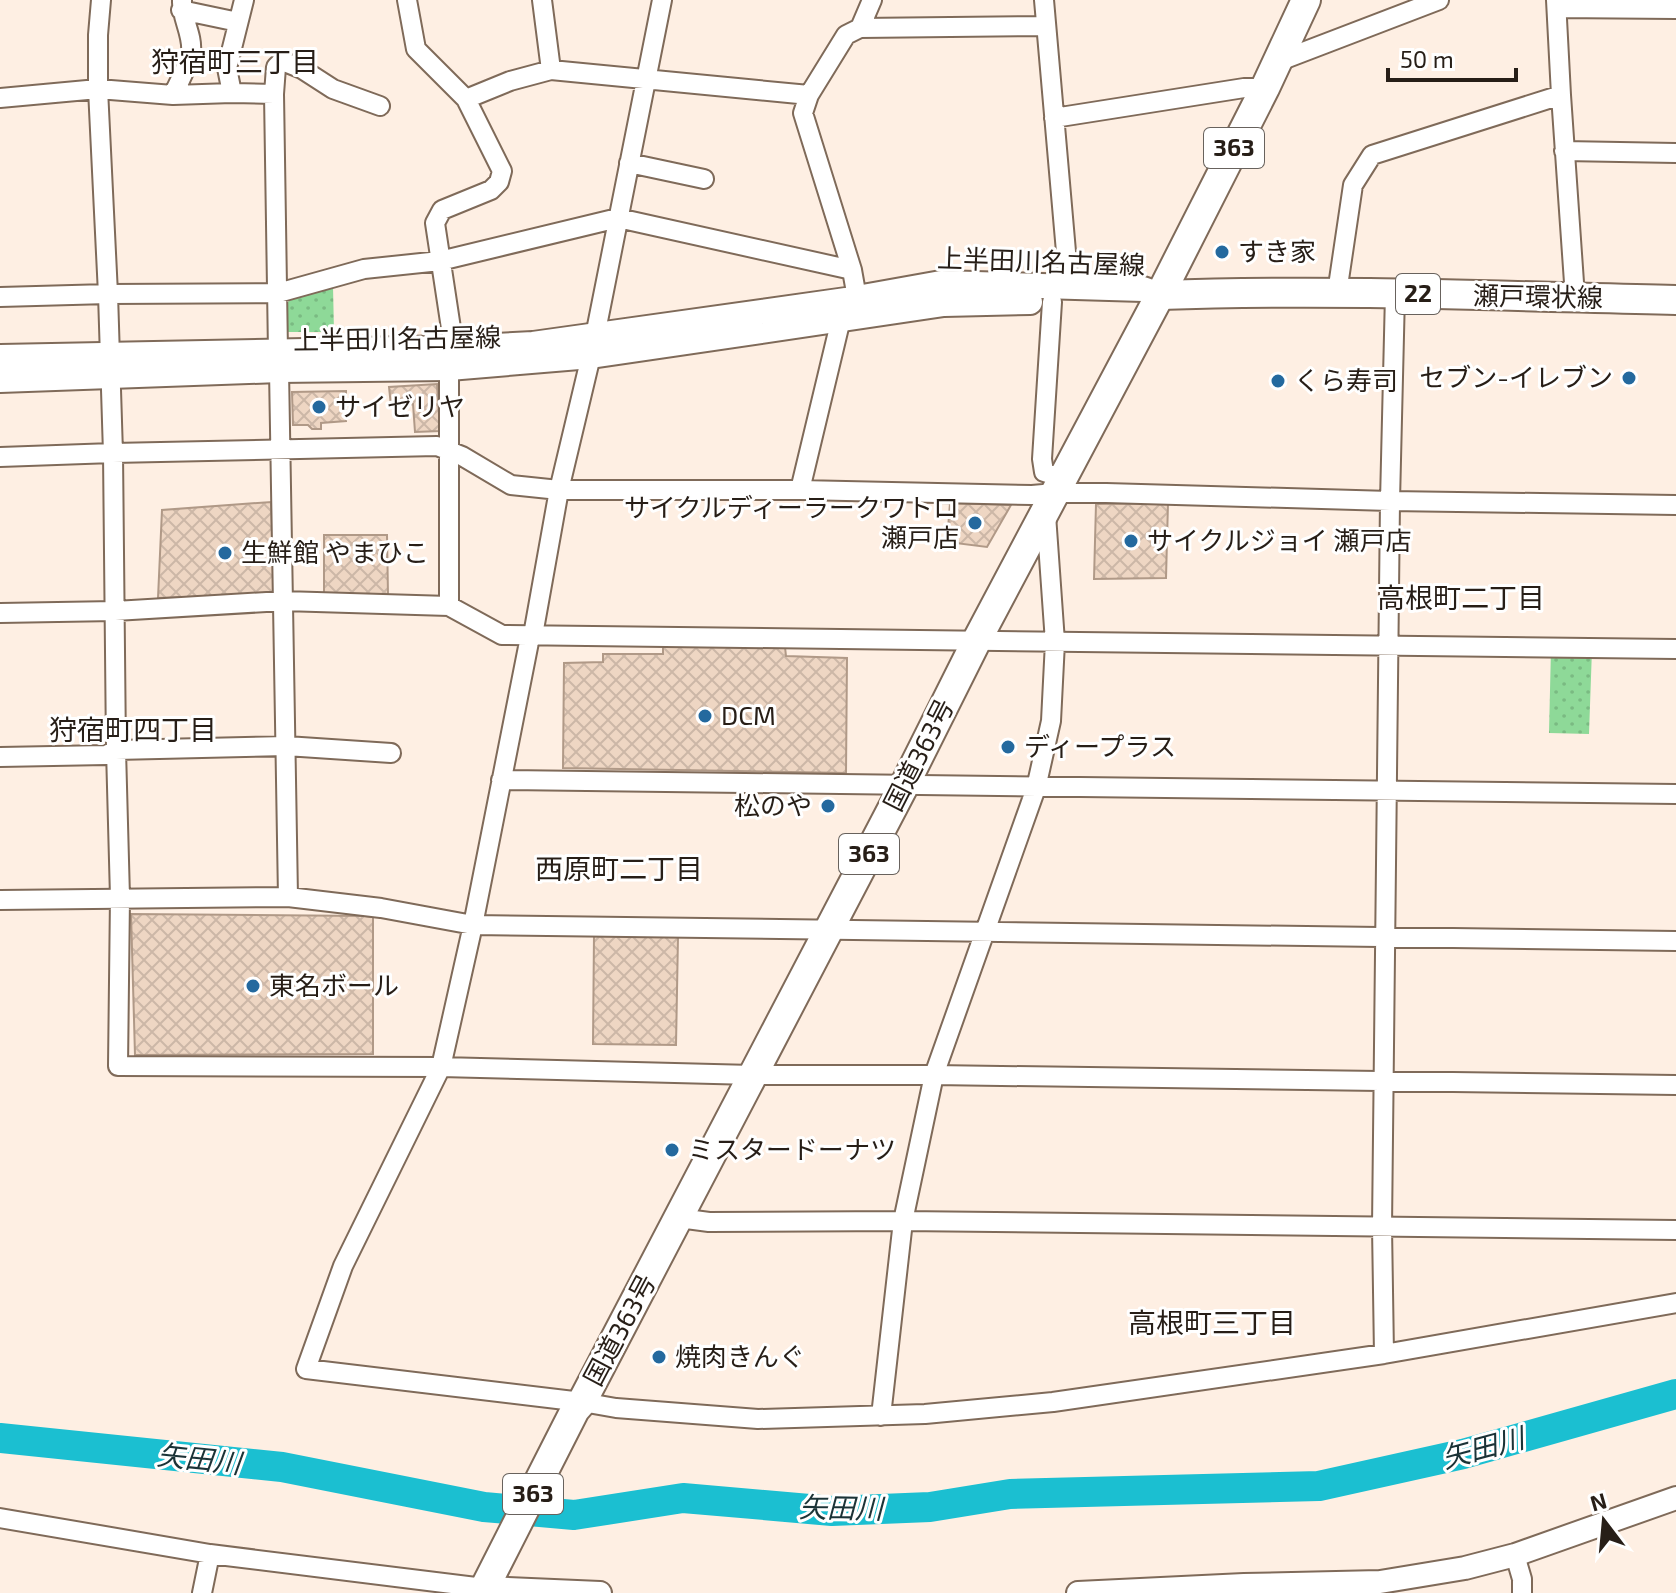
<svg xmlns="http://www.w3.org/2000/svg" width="1676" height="1593" font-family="'Exo 2','Noto Sans JP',sans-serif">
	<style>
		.park { fill: url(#park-dots) }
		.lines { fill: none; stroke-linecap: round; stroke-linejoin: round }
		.river { stroke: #1bbfd1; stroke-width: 30 }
		.building { fill: url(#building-cross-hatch); stroke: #b09987; stroke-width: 2 }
		.minor-casing { stroke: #7f6a59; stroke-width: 22 }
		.tertiary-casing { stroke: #7f6a59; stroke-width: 26 }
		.secondary-casing { stroke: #7f6a59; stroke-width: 28 }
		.primary-casing { stroke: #7f6a59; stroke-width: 32 }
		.trunk-casing { stroke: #7f6a59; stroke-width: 32 }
		.minor { stroke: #fff; stroke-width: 18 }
		.tertiary { stroke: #fff; stroke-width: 22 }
		.secondary { stroke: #fff; stroke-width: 24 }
		.primary { stroke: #fff; stroke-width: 28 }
		.trunk { stroke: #fff; stroke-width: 28 }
		.poi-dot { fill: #24699e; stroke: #fff; stroke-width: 3 }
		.labels { text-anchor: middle; stroke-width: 6; stroke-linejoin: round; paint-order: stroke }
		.shield { fill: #fff; stroke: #68625d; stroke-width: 2 }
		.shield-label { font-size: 24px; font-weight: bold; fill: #271e17 }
		.poi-label { font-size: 26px; fill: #271e17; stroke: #fff; text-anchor: start }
		.street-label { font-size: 26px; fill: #271e17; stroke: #fff }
		.neighbourhood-label { font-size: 28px; fill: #271e17; stroke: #fff }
		.water-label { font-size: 28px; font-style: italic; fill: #1b3337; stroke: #fff }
	</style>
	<defs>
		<pattern id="park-dots" width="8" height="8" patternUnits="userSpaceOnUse" patternTransform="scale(2)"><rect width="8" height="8" fill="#8ed998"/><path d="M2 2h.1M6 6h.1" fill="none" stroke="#7aba82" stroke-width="1.8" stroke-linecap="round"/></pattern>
		<pattern id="building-cross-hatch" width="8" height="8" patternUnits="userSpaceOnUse" patternTransform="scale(2)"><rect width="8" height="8" fill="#eed6c3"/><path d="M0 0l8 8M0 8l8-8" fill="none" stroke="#ccb7a7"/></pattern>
	</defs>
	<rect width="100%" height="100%" fill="#feefe3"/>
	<!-- park -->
	<path class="park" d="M333 286 334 332H283L285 307 296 290Z
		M1551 648 1592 649 1589 734 1549 733Z"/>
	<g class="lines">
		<!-- river -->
		<path class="river" d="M0 1438 282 1467 484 1507 574 1515 683 1498 832 1511 930 1507 1010 1494 1319 1486 1463 1454 1676 1394"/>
	</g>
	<!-- building -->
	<path class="building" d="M437 384 440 431 415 432 413 404 391 406 389 387Z
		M346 391V421L321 423V429H312L308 425H293L292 392Z
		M271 502 274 594 158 598 162 510Z
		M950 503 1011 505 987 547 947 542Z
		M1168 503 1166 578 1094 579 1096 504Z
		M324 535H387L388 595 324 597Z
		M663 647H785L786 656 847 658 846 773 563 768 564 663 603 662V654H663Z
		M131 914 365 916 373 917V1054L135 1055Z
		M594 935 678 937 676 1045 593 1044Z"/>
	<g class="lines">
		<defs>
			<path id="minor" d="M101 0 98 35V89L108 294 113 453 116 750 120 897 118 1066 441 1067 753 1075H934L1676 1085
				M407 0 416 49 466 99 502 171 499 182 491 190 442 210 435 223 454 348
				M542 0 551 70
				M1044 0 1069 286
				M1556 0 1561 95 1575 297
				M1557 8 1676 9
				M181 10 238 22
				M860 28 1046 26
				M1277 62 1439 0
				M232 93 227 68 244 0
				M274 94 276 67 282 61 302 69 333 89 380 106
				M173 95C178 84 189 64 191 52 193 34 181 18 182 0
				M0 98 98 89 173 95 232 93 274 94 278 352
				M466 99 510 81 551 70 809 95
				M1054 118 1244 88H1265
				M1564 151 1676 153
				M629 163 704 179
				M1337 293 1353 185 1372 155 1561 95
				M0 297 108 294 278 293 364 269 440 261 618 218 852 270
				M857 298 852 270 803 113 809 95 846 35 860 28 872 0
				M1052 302 1042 459 1044 472 1063 478
				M595 336 662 0
				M591 356 559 490 533 635 529 642 473 925 441 1067 343 1266 306 1369 582 1402 616 1408 758 1419 925 1414 1053 1402 1384 1354 1676 1303
				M449 368V606
				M279 370 288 897
				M0 457 113 453 437 446 462 456 511 485 559 490H800L1032 495 1055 493H1106L1390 501 1676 505
				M800 490 841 319
				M1046 515 1055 642 1051 721 1036 788 934 1075 903 1221 1676 1230
				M0 613 115 611 283 601 449 606 502 635 1676 649
				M0 757 106 755 116 750 286 746 391 753
				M501 780 1676 794
				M0 900 288 897 381 908 473 925 1676 941
				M679 1218 709 1222 903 1221 881 1416
				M1384 1354 1382 1227 1390 501 1395 294
				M0 1518 210 1554 484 1588
				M1515 1555 1522 1579V1593
				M202 1593 210 1554"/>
			<path id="tertiary" d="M484 1588 600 1593
				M1078 1593 1244 1585 1380 1582 1465 1568 1515 1555 1676 1498"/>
			<path id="secondary" d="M0 357 454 348 533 344 846 300 941 283 1143 289 1160 295
				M0 380 279 370 449 368 591 356 944 304 1030 302"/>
			<path id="primary" d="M1160 295C1331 289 1504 296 1676 300"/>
			<path id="trunk" d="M482 1593 575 1410 582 1402 905 784 977 640 1160 295 1265 88 1306 0"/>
		</defs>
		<!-- minor casing -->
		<use href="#minor" class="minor-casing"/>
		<!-- tertiary casing -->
		<use href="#tertiary" class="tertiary-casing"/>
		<!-- secondary casing -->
		<use href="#secondary" class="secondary-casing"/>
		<!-- primary casing -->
		<use href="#primary" class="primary-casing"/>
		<!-- trunk casing -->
		<use href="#trunk" class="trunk-casing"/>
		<!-- minor -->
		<use href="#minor" class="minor"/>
		<!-- tertiary -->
		<use href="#tertiary" class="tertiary"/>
		<!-- secondary -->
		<use href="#secondary" class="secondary"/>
		<!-- primary -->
		<use href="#primary" class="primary"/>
		<!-- trunk -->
		<use href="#trunk" class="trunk"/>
	</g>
	<!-- markers -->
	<g class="poi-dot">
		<circle cx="1222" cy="252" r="8"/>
		<circle cx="1629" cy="378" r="8"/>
		<circle cx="1278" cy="381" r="8"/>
		<circle cx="319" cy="407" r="8"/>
		<circle cx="975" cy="523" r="8"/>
		<circle cx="1131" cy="541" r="8"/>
		<circle cx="225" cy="553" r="8"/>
		<circle cx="705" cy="716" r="8"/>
		<circle cx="1008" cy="747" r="8"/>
		<circle cx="828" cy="806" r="8"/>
		<circle cx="253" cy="986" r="8"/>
		<circle cx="672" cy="1150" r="8"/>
		<circle cx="659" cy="1357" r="8"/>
	</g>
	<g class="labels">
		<!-- shield labels -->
		<g class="shield">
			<rect x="1204" y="128" width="60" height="40" rx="6"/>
			<rect x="1396" y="274" width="44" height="40" rx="6"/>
			<rect x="839" y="834" width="60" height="40" rx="6"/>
			<rect x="503" y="1474" width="60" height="40" rx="6"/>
		</g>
		<g class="shield-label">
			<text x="1234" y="156">363</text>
			<text x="1418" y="302">22</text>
			<text x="869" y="862">363</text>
			<text x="533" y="1502">363</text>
		</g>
		<!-- poi labels -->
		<g class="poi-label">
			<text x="1238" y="261">すき家</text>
			<text x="1613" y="387" text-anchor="end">セブン-イレブン</text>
			<text x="1294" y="390">くら寿司</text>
			<text x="335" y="416">サイゼリヤ</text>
			<text x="959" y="517" text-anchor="end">サイクルディーラークワトロ<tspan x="959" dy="30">瀬戸店</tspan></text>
			<text x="1147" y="550">サイクルジョイ 瀬戸店</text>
			<text x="241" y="562">生鮮館 やまひこ</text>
			<text x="721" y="725">DCM</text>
			<text x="1024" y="756">ディープラス</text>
			<text x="812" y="815" text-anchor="end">松のや</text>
			<text x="269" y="995">東名ボール</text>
			<text x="688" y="1159">ミスタードーナツ</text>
			<text x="675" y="1366">焼肉きんぐ</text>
		</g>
		<!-- street labels -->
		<g class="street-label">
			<text transform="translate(1041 262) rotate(2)" y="9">上半田川名古屋線</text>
			<text transform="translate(1538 297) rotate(1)" y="9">瀬戸環状線</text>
			<text transform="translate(397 339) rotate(-1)" y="9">上半田川名古屋線</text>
			<text transform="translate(919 755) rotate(-63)" y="9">国道363号</text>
			<text transform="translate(620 1330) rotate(-62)" y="9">国道363号</text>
		</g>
		<!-- neighbourhood labels -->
		<g class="neighbourhood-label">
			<text x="235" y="72">狩宿町三丁目</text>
			<text x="1461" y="608">高根町二丁目</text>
			<text x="133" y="740">狩宿町四丁目</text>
			<text x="619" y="879">西原町二丁目</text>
			<text x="1212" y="1333">高根町三丁目</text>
		</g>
		<!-- water labels -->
		<g class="water-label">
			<text transform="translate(1483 1448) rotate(-15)" y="10">矢田川</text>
			<text transform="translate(199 1459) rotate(6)" y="10">矢田川</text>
			<text transform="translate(841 1508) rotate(1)" y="10">矢田川</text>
		</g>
	</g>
	<!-- north arrow -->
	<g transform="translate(1604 1521) rotate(344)" stroke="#ffffff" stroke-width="6" paint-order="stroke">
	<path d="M0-6L14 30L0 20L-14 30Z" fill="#271e17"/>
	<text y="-12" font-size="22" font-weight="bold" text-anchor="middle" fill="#271e17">N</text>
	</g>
	<!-- scale -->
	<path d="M1388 68v12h128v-12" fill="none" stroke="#271e17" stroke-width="4"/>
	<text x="1400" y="68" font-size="24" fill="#271e17" stroke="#ffffff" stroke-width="6" paint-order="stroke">50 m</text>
</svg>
